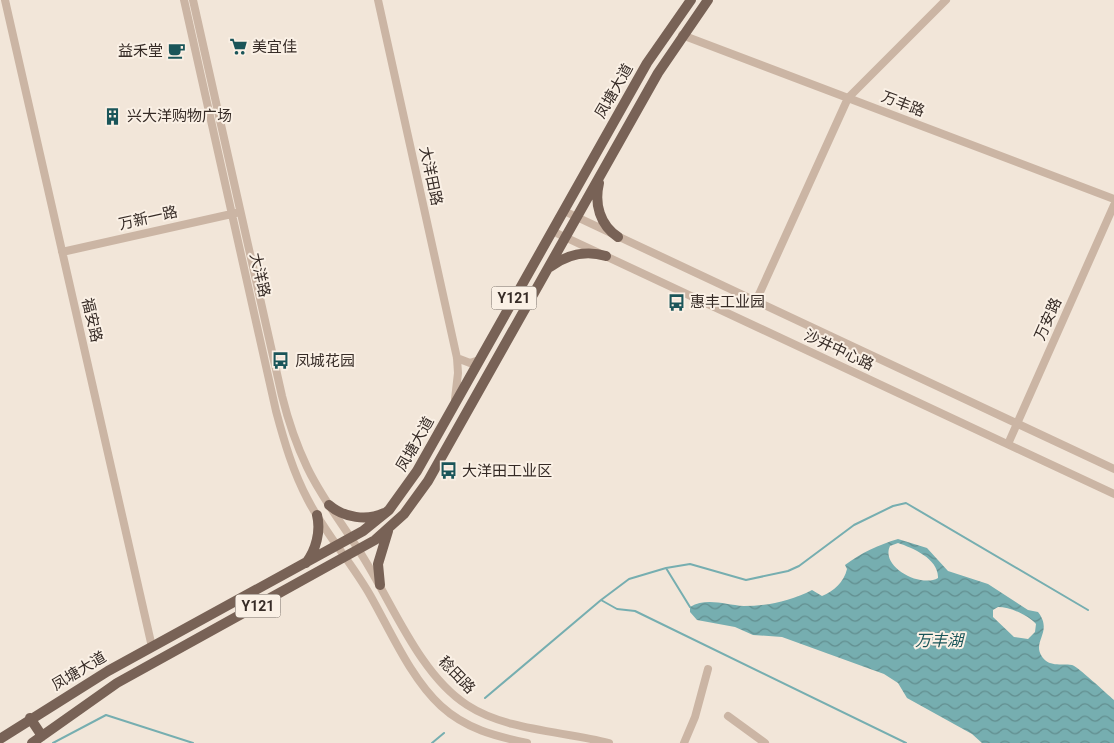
<svg xmlns="http://www.w3.org/2000/svg" width="1114" height="743" font-family="Roboto,'Noto Sans SC',sans-serif">
	<style>
		.water { fill: url(#water-waves); fill-rule: evenodd }
		.lines { fill: none; stroke-linecap: round; stroke-linejoin: round }
		.stream { stroke: #76aeb0; stroke-width: 2 }
		.minor { stroke: #cbb5a4; stroke-width: 8 }
		.major { stroke: #786256; stroke-width: 10 }
		.labels { text-anchor: middle; stroke-width: 4; stroke-linejoin: round; paint-order: stroke }
		.shield { fill: #faf0e5; stroke: #71665f; stroke-width: 1 }
		.shield-label { font-size: 14px; font-weight: bold; fill: #362b26 }
		.poi-label { font-size: 15px; fill: #362b26; stroke: #faf0e5; text-anchor: start }
		.street-label { font-size: 15px; fill: #362b26; stroke: #faf0e5 }
		.water-label { font-size: 16px; font-style: italic; fill: #1a5559; stroke: #faf0e5 }
	</style>
	<defs>
		<pattern id="water-waves" width="16" height="10" patternUnits="userSpaceOnUse" patternTransform="scale(1.25)"><rect width="16" height="10" fill="#76aeb0"/><path d="M0 5q4-4 8 0t8 0" fill="none" stroke="#628e8f"/></pattern>
	</defs>
	<rect width="100%" height="100%" fill="#f2e6d9"/>
	<!-- water -->
	<path class="water" d="M898 539 927 548 948 571 988 584 1028 610 1038 612C1053 631 1033 641 1041 655 1048 668 1061 663 1072 665 1077 666 1107 694 1114 700V743H982L972 734 907 698 898 683 884 674 782 637 753 635 735 627 697 620 690 612V607C707 597 725 605 744 606 768 606 791 601 812 590L822 596C834 591 844 582 847 569L845 565C861 553 878 545 898 539ZM898 543C913 548 939 559 938 578 921 588 880 567 890 546ZM998 607C1010 607 1028 615 1036 624L1035 632 1028 639 1014 637 993 617V610Z"/>
	<g class="lines">
		<!-- stream -->
		<path class="stream" d="M666 568 690 607
			M601 600 617 609 635 611 906 743
			M485 698 601 600 629 579 666 568 690 564 746 580 788 571 799 566 854 525 893 506 906 503 1088 610
			M53 743 106 715 193 743
			M432 743 444 733"/>
		<!-- minor -->
		<path class="minor" d="M5 0 152 647
			M184 0 276 411C284 441 293 472 308 500 325 533 351 562 370 595 390 630 411 679 441 706 466 729 495 736 527 743
			M193 0 282 396C288 420 296 444 307 467 322 499 345 527 363 557 392 603 420 675 467 705 507 731 563 731 609 743
			M378 0 457 358 458 373 455 399
			M682 35 1114 199
			M564 211 1114 469
			M552 231 1114 494
			M62 252 236 213
			M756 301 848 98 946 0
			M457 358 470 363 479 360
			M1008 444 1114 205
			M728 716 765 743
			M684 743 695 717 708 669"/>
		<!-- major -->
		<path class="major" d="M599 183C594 204 600 225 618 237
			M550 267C566 255 586 250 606 256
			M329 505C344 518 367 521 384 513
			M306 563C316 550 321 531 317 515
			M380 585 378 564 388 531
			M30 718 42 736
			M0 739 108 671 363 531 389 510 417 471 647 63 691 0
			M32 743 117 683 375 540 404 514 428 481 658 73 708 0"/>
	</g>
	<!-- icons -->
	<defs>
		<symbol id="supermarket-bare" viewBox="-9 -9 18 18"><path d="M-6-5.5h2.5l.6 2H6L4.5 2H-2.5L-4.4-4H-6ZM-1.5 3.2a1.3 1.3 0 1 0 .1 0ZM3 3.2a1.3 1.3 0 1 0 .1 0Z" fill="#1a5559" stroke="#faf0e5" stroke-width="2.5" paint-order="stroke"/></symbol>
		<symbol id="cafe-bare" viewBox="-9 -9 18 18"><path d="M-5.5-4.5H6V0H3Q3 3.5 0 3.5H-2.5Q-5.5 3.5-5.5 0ZM3-3.2v2h1.7v-2ZM-6 4.5H4V6H-6Z" fill="#1a5559" stroke="#faf0e5" stroke-width="2.5" paint-order="stroke"/></symbol>
		<symbol id="building-bare" viewBox="-9 -9 18 18"><path d="M-4-6H4V6H1V3H-1V6H-4ZM-2.5-4.3h1.7v1.8h-1.7ZM.8-4.3h1.7v1.8H.8ZM-2.5-1h1.7V.8h-1.7ZM.8-1h1.7V.8H.8Z" fill="#1a5559" stroke="#faf0e5" stroke-width="2.5" paint-order="stroke"/></symbol>
		<symbol id="bus-bare" viewBox="-9 -9 18 18"><path d="M-5-6H5V4H4V6H2V4H-2V6H-4V4H-5ZM-3.5-4V0h7V-4ZM-3.5 1.2v1.5H-2V1.2ZM2 1.2v1.5H3.5V1.2Z" fill="#1a5559" stroke="#faf0e5" stroke-width="2.5" paint-order="stroke"/></symbol>
	</defs>
	<g fill-rule="evenodd">
		<use href="#supermarket-bare" x="226" y="34" width="25" height="25"/>
		<use href="#cafe-bare" x="164" y="38" width="25" height="25"/>
		<use href="#building-bare" x="100" y="104" width="25" height="25"/>
		<use href="#bus-bare" x="664" y="290" width="25" height="25"/>
		<use href="#bus-bare" x="268" y="348" width="25" height="25"/>
		<use href="#bus-bare" x="436" y="458" width="25" height="25"/>
	</g>
	<g class="labels">
		<!-- shield labels -->
		<g class="shield">
			<rect x="491.5" y="286.5" width="45" height="23" rx="4"/>
			<rect x="235.5" y="594.5" width="45" height="23" rx="4"/>
		</g>
		<g class="shield-label">
			<text x="514" y="303">Y121</text>
			<text x="258" y="611">Y121</text>
		</g>
		<!-- poi labels -->
		<g class="poi-label">
			<text x="252" y="52">美宜佳</text>
			<text x="163" y="56" text-anchor="end">益禾堂</text>
			<text x="127" y="121">兴大洋购物广场</text>
			<text x="690" y="307">惠丰工业园</text>
			<text x="295" y="366">凤城花园</text>
			<text x="462" y="476">大洋田工业区</text>
		</g>
		<!-- street labels -->
		<g class="street-label">
			<text transform="translate(614 91) rotate(-60)" y="5">凤塘大道</text>
			<text transform="translate(903 104) rotate(21)" y="5">万丰路</text>
			<text transform="translate(431 176) rotate(78)" y="5">大洋田路</text>
			<text transform="translate(148 218) rotate(-13)" y="5">万新一路</text>
			<text transform="translate(260 275) rotate(77)" y="5">大洋路</text>
			<text transform="translate(1048 319) rotate(-66)" y="5">万安路</text>
			<text transform="translate(92 320) rotate(77)" y="5">福安路</text>
			<text transform="translate(839 350) rotate(25)" y="5">沙井中心路</text>
			<text transform="translate(415 444) rotate(-60)" y="5">凤塘大道</text>
			<text transform="translate(79 671) rotate(-31)" y="5">凤塘大道</text>
			<text transform="translate(457 675) rotate(46)" y="5">稔田路</text>
		</g>
		<!-- water labels -->
		<g class="water-label">
			<text x="939" y="646">万丰湖</text>
		</g>
	</g>
</svg>
